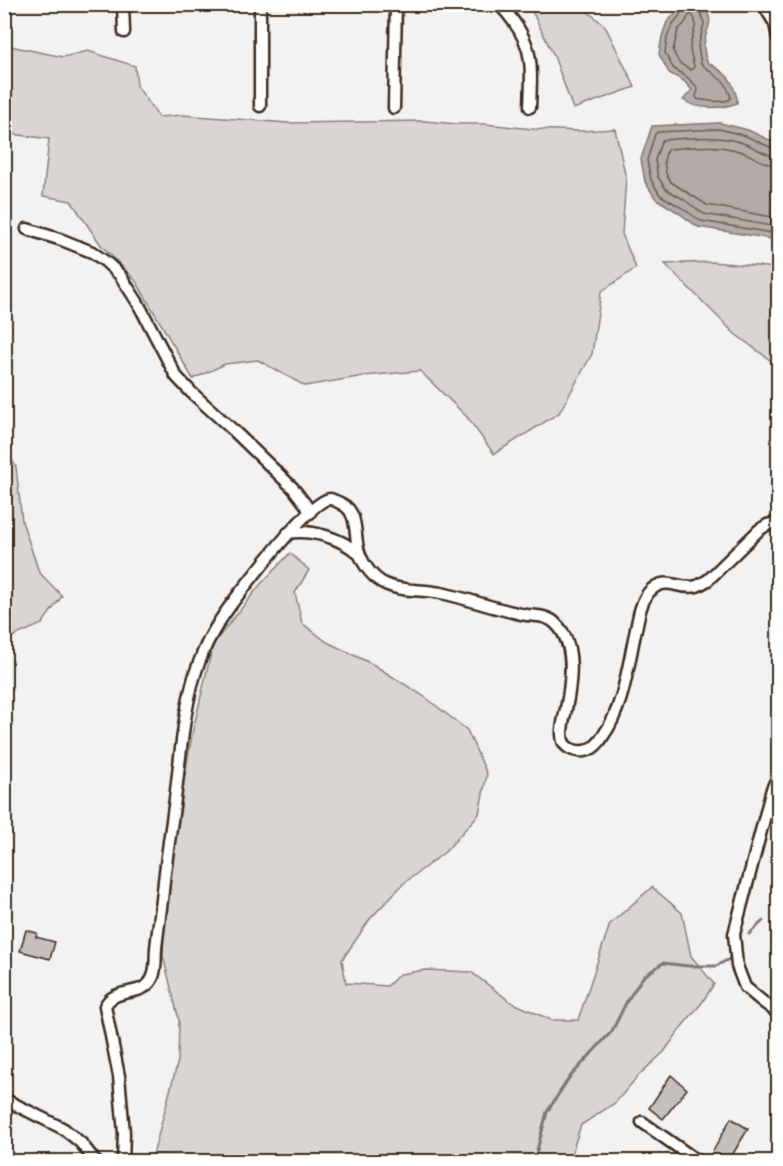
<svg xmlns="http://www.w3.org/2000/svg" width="783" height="1166" font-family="Mynerve,sans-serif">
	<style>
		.green { fill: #d8d5d2; stroke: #8a8078; stroke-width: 1.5 }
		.water { fill: #b2aba7; stroke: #827770; stroke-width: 1.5 }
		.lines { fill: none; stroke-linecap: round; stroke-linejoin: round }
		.shore { stroke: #6b5e55; stroke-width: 1.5 }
		.stream { stroke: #827770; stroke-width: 3 }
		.building { fill: #c6c0bd; stroke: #3b2a1e; stroke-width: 1.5 }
		.street-casing { stroke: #3b2a1e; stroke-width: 15 }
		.street { stroke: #fff; stroke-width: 10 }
	</style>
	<rect width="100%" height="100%" fill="#f3f2f2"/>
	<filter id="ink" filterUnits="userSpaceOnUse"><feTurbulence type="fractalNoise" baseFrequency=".0167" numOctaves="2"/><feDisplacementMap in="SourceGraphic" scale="12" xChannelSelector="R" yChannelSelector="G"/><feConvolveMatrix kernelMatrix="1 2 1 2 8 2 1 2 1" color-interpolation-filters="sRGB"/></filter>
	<g filter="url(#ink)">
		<!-- green -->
		<path class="green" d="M529 5H580L605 26 635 87 573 109 554 56Z
			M5 42 10 46 63 57 88 51 135 66 137 86 159 117 183 115 288 123 425 121 457 124H485L533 129 580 131 615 129 626 178 622 234 636 268 601 292 592 354 559 413 494 454 467 417 420 371 364 376 305 386 258 360 225 364 193 379 136 281 101 245 71 201 43 196 49 139 5 133Z
			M712 262 778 268V366L735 334 665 264Z
			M4 446 16 467 22 521 39 572 62 596 42 624 5 640Z
			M290 553 309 570 295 593 302 623 327 642 374 665 425 697 467 730 487 774 479 814 445 852 403 884 370 919 342 960 346 983 387 986 400 974 425 970 471 972 511 1002 551 1020H578L610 924 652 887 682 913 691 956 714 984 701 1004 684 1024 664 1052 639 1075 615 1103 581 1125 569 1161 151 1162 178 1061 179 1020 163 956 166 882 192 735 213 644 260 585Z"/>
		<!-- water -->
		<path class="water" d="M675 5H702C718 22 704 29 704 47 704 52 706 58 707 62 721 71 729 74 734 89 736 95 738 98 737 103 721 109 698 110 683 100L692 90 684 81 669 73 659 54 662 36 667 22 675 14Z
			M720 123 748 130 778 144V240L698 227 676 211 656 199 645 182 641 159 652 126Z"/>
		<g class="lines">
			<!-- shore -->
			<path class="shore" d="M681 4 680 15 672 25 667 38 665 53 673 68 687 77 696 86 698 91 696 96 697 99C707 101 719 103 729 100L731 97 725 83 701 64 698 47 704 24 698 4
				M691 14C701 23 691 35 690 47 690 53 693 60 694 67L691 70 679 63 673 51 678 30 685 23 689 15Z
				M778 149H774L746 136 719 129 658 132 655 134 647 160 651 180 660 195 679 206 701 221 778 234
				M778 157C766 156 755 147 743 143 717 134 689 138 662 140L655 160 658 177 666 189 683 199 704 214 778 227
				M778 166C764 165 753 155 739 151 716 144 693 147 669 149L667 150 664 161 666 174 671 182 707 205 778 218"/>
			<!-- stream -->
			<path class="stream" d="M749 934 763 921
				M534 1162 547 1112 569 1078 612 1031 627 1001 643 977 663 963 688 966H716L733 957"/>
		</g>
		<!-- building -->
		<path class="building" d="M26 930 37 933 36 937 55 942 50 959 20 951Z
			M671 1075 687 1089 663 1119 649 1108Z
			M731 1118 748 1129 728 1162H721L711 1155Z"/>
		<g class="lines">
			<defs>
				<path id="street" d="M123 4 124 32
					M499 4C534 41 532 60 530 107
					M763 4 774 22
					M775 4V24L778 38
					M260 106V4
					M394 108 396 4
					M27 229 62 240 92 252 106 262 120 275 138 303 176 376 191 392 233 430 293 488 306 505 310 513
					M288 533C311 529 342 538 359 554
					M778 776 772 789 734 934 737 966 745 987 763 1002 778 1013
					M4 1099 64 1129 81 1143 96 1162
					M642 1122 699 1162
					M123 1162 124 1133 119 1076 105 1006C115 986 142 998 152 979 157 970 155 958 156 948 158 929 161 910 163 891 166 858 172 824 176 791 181 750 185 697 200 660 209 635 223 615 239 594 252 578 312 499 330 499 332 499 340 503 342 504 360 513 353 539 360 555 364 566 374 579 385 584 402 592 423 589 441 593 470 599 497 610 527 615 537 616 549 616 556 624 577 644 571 684 566 709 564 719 560 731 563 741 566 749 576 752 584 751 593 750 599 743 603 736 623 709 628 666 635 634 638 620 640 603 649 592 666 574 678 591 697 586 700 585 704 582 708 580L759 530 767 525 778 522"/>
			</defs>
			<!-- street casing -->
			<use href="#street" class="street-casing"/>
			<!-- street -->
			<use href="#street" class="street"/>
		</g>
	</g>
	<!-- margin -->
	<rect width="783" height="1166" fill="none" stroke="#fff" stroke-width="24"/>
	<rect x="12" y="12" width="759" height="1142" fill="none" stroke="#3b2a1e" stroke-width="2" filter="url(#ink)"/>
</svg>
